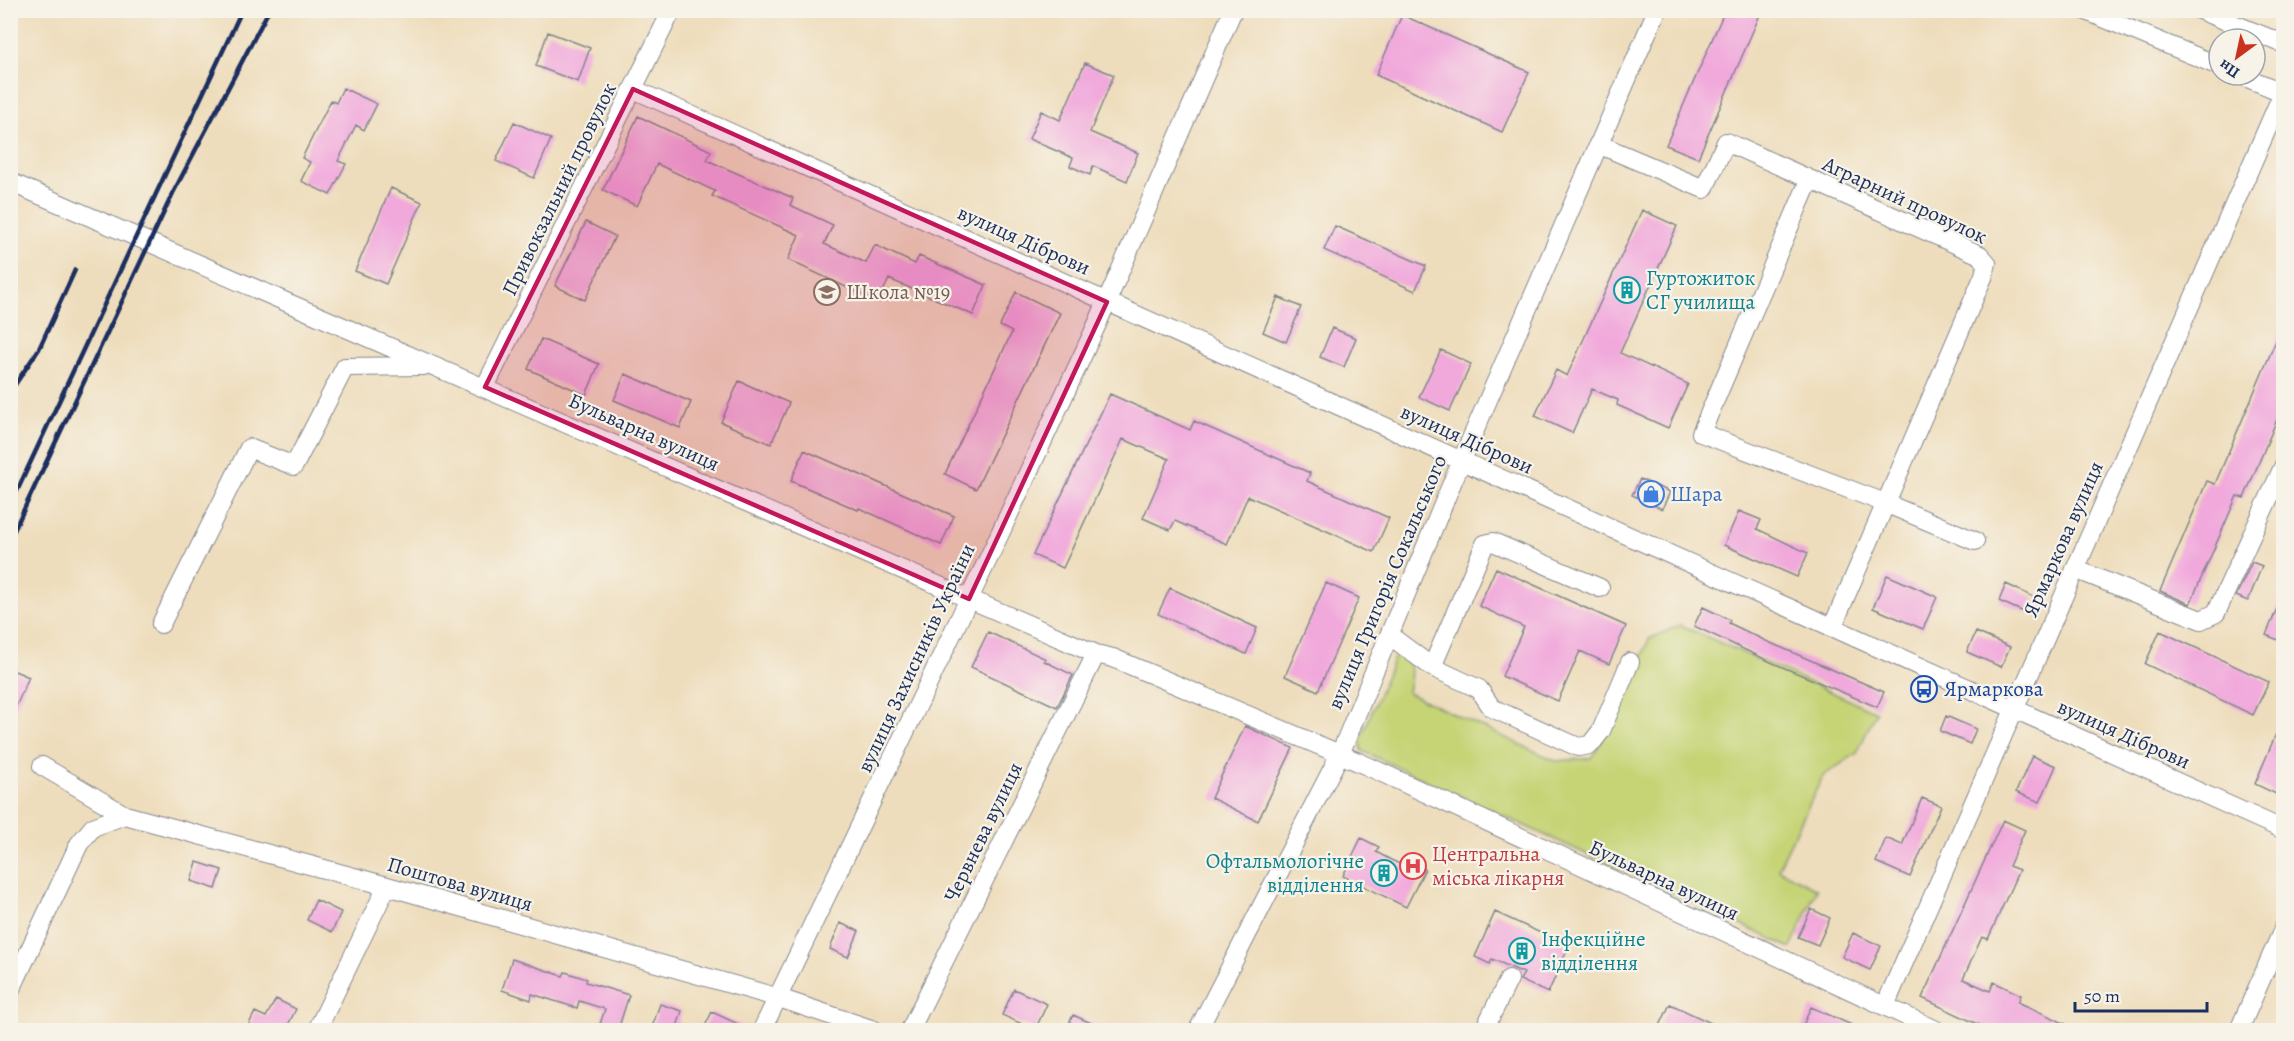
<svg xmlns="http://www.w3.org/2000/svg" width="2294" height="1041" font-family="Alegreya,serif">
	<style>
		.grass { fill: #c6d476; stroke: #70826a; stroke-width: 1.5 }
		.building { fill: #f1a9dc }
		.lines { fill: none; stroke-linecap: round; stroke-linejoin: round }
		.minor-casing { stroke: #84868d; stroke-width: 20 }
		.minor { stroke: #fff; stroke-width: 18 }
		.rail { stroke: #1b2f5e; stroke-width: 4.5 }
		.marked { fill: #c2185b; fill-opacity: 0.2; stroke: #c2185b; stroke-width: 4.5; stroke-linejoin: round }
		.labels { text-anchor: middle; stroke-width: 4.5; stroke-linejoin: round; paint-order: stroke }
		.street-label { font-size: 21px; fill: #1b2f5e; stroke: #f7f3e8 }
		.culture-label { font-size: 21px; fill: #0d838f; stroke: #f7f3e8; text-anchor: start }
		.education-label { font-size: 21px; fill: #785e54; stroke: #f7f3e8; text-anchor: start }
		.shop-label { font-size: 21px; fill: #366cbe; stroke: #f7f3e8; text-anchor: start }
		.transit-label { font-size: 21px; fill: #164399; stroke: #f7f3e8; text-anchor: start }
		.health-label { font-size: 21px; fill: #be3a42; stroke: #f7f3e8; text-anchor: start }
	</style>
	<rect width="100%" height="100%" fill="#f7f3e8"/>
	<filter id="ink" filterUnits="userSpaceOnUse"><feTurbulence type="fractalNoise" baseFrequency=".0167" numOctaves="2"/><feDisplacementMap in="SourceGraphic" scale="12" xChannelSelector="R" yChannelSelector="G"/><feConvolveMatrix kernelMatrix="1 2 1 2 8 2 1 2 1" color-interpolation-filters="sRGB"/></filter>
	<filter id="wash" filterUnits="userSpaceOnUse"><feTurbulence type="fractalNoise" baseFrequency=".008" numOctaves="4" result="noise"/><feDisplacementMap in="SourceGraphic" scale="24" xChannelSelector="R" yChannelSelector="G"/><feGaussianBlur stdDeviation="1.35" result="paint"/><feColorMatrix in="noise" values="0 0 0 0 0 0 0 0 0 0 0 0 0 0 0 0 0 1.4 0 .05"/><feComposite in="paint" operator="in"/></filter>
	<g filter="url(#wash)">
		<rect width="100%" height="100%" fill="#eeddbc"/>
		<!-- grass -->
		<path class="grass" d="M1680 625 1876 712 1857 753 1823 776 1778 869 1817 889 1791 948 1362 751 1360 740 1394 658 1401 656C1416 664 1410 678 1408 693L1556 761 1592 758 1616 717 1649 639Z"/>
		<g id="blocks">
			<!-- building -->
			<path class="building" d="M1725 10H1762L1698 158 1666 145Z
				M1402 15 1529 72 1502 132 1376 75Z
				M548 32 590 48 578 82 536 66Z
				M1085 63 1114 75 1090 132 1138 153 1127 181 1093 166 1090 175 1070 166 1073 158 1029 139 1041 111 1060 120Z
				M343 88 377 104 364 130 356 125 338 161 346 164 330 195 301 181 310 162 302 158 331 100 336 103Z
				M638 116 711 151 707 160 793 198 790 205 833 225 824 244 866 263 875 245 915 264 919 256 986 285 973 315 889 279 878 302 788 260 799 235 712 196 715 191 657 164 637 206 603 190Z
				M514 122 551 139 534 178 496 161Z
				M391 188 422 202 386 284 355 271Z
				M1642 210 1677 226 1620 353 1688 384 1668 428 1617 405 1618 400 1592 389 1572 433 1535 416 1556 370 1567 376Z
				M586 222 615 236 585 300 555 286Z
				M1335 226 1426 266 1415 291 1324 250Z
				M1016 292 1060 313 976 489 945 474 1012 332 1000 326Z
				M1278 297 1301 307 1286 342 1263 332Z
				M2283 324V405L2244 498 2237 496 2190 604 2160 591 2207 481 2215 484Z
				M1332 328 1356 338 1344 367 1320 357Z
				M541 339 599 364 586 395 528 369Z
				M1441 350 1471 364 1450 411 1419 397Z
				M625 374 691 402 680 428 614 400Z
				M739 381 789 403 771 444 721 422Z
				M1110 394 1190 430 1194 421 1310 473 1307 481 1389 518 1374 552 1248 496 1227 544 1175 521 1170 530 1143 518 1169 459 1123 439 1063 568 1033 555Z
				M804 450 954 516 941 545 859 508 858 510 791 481Z
				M1640 479 1670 492 1662 509 1632 495Z
				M1739 511 1761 520 1757 529 1808 553 1797 577 1724 545Z
				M2252 562 2262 566 2248 601 2236 596Z
				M1496 568 1626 626 1609 664 1580 651 1558 701 1502 676 1524 627 1479 606Z
				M1887 575 1937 597 1923 629 1873 608Z
				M1326 583 1359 598 1318 691 1285 676Z
				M2006 584 2034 597 2026 613 1999 601Z
				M1170 588 1257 628 1246 654 1158 614Z
				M2283 594V642L2266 635Z
				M1703 607 1730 620 1729 623 1766 641 1884 692 1877 707 1773 663 1694 626Z
				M2160 631 2269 682 2253 715 2145 664Z
				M988 632 1046 659 1044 661 1073 675 1057 707 971 667Z
				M1976 632 2010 647 2001 667 1967 652Z
				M10 669 29 677 10 720Z
				M1946 716 1976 729 1970 744 1940 731Z
				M2283 717V776L2276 794 2255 784Z
				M1245 726 1293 748 1258 821 1211 798Z
				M2032 756 2056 766 2040 802 2016 792Z
				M1922 798 1941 806 1910 877 1876 862 1886 838 1902 845Z
				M2003 820 2025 830 2009 866 2019 870 1988 939 1982 937 1963 979 1990 991 1994 982 2021 995 2018 1002 2079 1030H1990L1922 998Z
				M1361 838 1379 847 1376 852 1391 860 1404 866 1407 860 1425 869 1406 907 1343 876Z
				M197 862 222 870 216 889 191 881Z
				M316 900 341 912 332 932 307 920Z
				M1811 909 1830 918 1818 945 1798 937Z
				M1495 912 1569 946 1548 993 1520 980 1524 973 1492 959 1490 964 1475 957Z
				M840 923 859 931 848 957 830 949Z
				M1853 933 1881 946 1870 970 1842 957Z
				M512 959 563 976 565 972 587 979 586 982 629 995 618 1030H598L605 1009 579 1001 577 1008 532 994 531 1000 502 990Z
				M1014 989 1047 1004 1035 1030 1002 1015Z
				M276 999 296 1009 287 1027 294 1030H246L255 1012 266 1017Z
				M660 1004 682 1011 676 1030H651Z
				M1670 1004 1726 1030H1658Z
				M1811 1007 1863 1030H1801Z
				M712 1012 751 1030H703Z
				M1073 1015 1107 1030H1066Z"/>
		</g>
	</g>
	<g filter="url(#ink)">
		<use href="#blocks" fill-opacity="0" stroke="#84868d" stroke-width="1.5"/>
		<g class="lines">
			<defs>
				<path id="minor" d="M2084 10 2219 66
					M2199 10 2284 44
					M2240 75 2284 93
					M633 89 2284 830
					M1598 144 1704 189 1726 142 1980 255 1987 263 1984 275 1832 628
					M1809 181 1701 433 1885 503 1975 541
					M10 182 1096 654 1113 658 1363 764 1936 1030
					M485 387 672 10
					M2075 569 2201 620 2216 613 2284 465
					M1600 588 1493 542 1485 544 1432 667 1479 689 1492 708 1578 747 1590 745 1601 731 1630 662
					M161 624 249 448 294 466 345 367 424 366
					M1389 635 1432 667
					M42 766 125 815 387 886 779 998 874 1030
					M10 992 79 844 93 827 125 815
					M1885 1006 2284 90
					M317 1030 387 886
					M762 1030 990 555 1098 322 1233 10
					M910 1030 1096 654
					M1198 1030 1340 754 1452 483 1657 10
					M1484 1030 1509 979
					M2239 1030 2284 927"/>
			</defs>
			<!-- minor casing -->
			<use href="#minor" class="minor-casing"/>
			<!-- minor -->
			<use href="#minor" class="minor"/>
			<!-- rail -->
			<path class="rail" d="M10 392 39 349 75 270
				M10 506 242 10
				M10 539 173 193 269 10"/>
		</g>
	</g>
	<!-- marked area -->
	<path class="marked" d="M633 89 1107 302 969 599 485 387Z"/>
	<!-- icons -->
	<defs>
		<symbol id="building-ring" viewBox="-11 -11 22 22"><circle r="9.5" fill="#f7f3e8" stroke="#0f9aa8" stroke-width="1.5"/><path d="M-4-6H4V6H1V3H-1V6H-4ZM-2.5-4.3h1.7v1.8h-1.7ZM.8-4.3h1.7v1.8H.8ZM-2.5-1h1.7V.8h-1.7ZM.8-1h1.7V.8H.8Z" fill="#0f9aa8"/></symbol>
		<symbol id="school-ring" viewBox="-11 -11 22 22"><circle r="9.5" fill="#f7f3e8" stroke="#8d6e63" stroke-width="1.5"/><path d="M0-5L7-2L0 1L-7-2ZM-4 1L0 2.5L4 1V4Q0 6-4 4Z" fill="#8d6e63"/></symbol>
		<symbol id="shop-ring" viewBox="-11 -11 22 22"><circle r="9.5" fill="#f7f3e8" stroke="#3f7fe0" stroke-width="1.5"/><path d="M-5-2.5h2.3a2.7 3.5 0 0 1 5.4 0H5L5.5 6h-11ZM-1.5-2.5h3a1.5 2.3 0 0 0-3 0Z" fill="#3f7fe0"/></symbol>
		<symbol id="bus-ring" viewBox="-11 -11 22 22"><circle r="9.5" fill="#f7f3e8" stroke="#1a4fb4" stroke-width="1.5"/><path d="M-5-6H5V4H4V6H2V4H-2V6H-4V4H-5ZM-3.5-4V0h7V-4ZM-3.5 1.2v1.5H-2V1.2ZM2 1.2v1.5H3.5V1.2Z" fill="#1a4fb4"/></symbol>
		<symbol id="hospital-ring" viewBox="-11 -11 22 22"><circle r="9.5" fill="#f7f3e8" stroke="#e0444e" stroke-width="1.5"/><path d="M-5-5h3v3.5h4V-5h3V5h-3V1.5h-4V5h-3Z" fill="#e0444e"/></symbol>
	</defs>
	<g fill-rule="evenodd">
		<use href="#building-ring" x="1612" y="275" width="30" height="30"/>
		<use href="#school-ring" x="812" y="277" width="30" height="30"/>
		<use href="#shop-ring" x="1636" y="479" width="30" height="30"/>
		<use href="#bus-ring" x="1909" y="674" width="30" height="30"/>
		<use href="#hospital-ring" x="1398" y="851" width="30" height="30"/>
		<use href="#building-ring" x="1369" y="858" width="30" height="30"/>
		<use href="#building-ring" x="1507" y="936" width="30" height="30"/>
	</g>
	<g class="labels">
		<!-- street labels -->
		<g class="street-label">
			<text transform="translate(559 189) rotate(-64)" y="7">Привокзальний провулок</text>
			<text transform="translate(1905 200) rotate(25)" y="7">Аграрний провулок</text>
			<text transform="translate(1024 240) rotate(24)" y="7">вулиця Діброви</text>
			<text transform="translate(644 432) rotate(24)" y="7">Бульварна вулиця</text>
			<text transform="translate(1467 439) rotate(24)" y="7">вулиця Діброви</text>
			<text transform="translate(2063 539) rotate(-66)" y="7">Ярмаркова вулиця</text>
			<text transform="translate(1387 582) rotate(-67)" y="7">вулиця Григорія Сокальського</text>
			<text transform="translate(916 658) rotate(-65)" y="7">вулиця Захисників України</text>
			<text transform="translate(2124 734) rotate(24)" y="7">вулиця Діброви</text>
			<text transform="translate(983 832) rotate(-64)" y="7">Червнева вулиця</text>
			<text transform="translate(1664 880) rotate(25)" y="7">Бульварна вулиця</text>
			<text transform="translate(460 884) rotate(16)" y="7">Поштова вулиця</text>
		</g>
		<!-- culture labels -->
		<g class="culture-label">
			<text x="1646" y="285">Гуртожиток<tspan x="1646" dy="24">СГ училища</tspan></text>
			<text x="1364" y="868" text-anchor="end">Офтальмологічне<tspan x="1364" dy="24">відділення</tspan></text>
			<text x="1541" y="946">Інфекційне<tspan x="1541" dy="24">відділення</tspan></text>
		</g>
		<!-- education labels -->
		<g class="education-label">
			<text x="846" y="299">Школа №19</text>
		</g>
		<!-- shop labels -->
		<g class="shop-label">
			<text x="1670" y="501">Шара</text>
		</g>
		<!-- transit labels -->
		<g class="transit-label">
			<text x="1944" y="696">Ярмаркова</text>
		</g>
		<!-- health labels -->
		<g class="health-label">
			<text x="1432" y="861">Центральна<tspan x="1432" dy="24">міська лікарня</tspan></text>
		</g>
	</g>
	<!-- margin -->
	<rect width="2294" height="1041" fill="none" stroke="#f7f3e8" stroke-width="36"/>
	<!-- north arrow -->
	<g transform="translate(2237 57) rotate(213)"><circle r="28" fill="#f7f3e8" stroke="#9fa5b1" stroke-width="1.5"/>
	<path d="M0-4.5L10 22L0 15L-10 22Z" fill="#c8321e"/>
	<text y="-9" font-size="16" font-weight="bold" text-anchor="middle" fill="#1b2f5e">Пн</text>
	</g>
	<!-- scale -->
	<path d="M2075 1002v9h132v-9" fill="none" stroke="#1b2f5e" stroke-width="3"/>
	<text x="2084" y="1002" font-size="18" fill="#1b2f5e" stroke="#f7f3e8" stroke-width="4.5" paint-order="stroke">50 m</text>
</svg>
